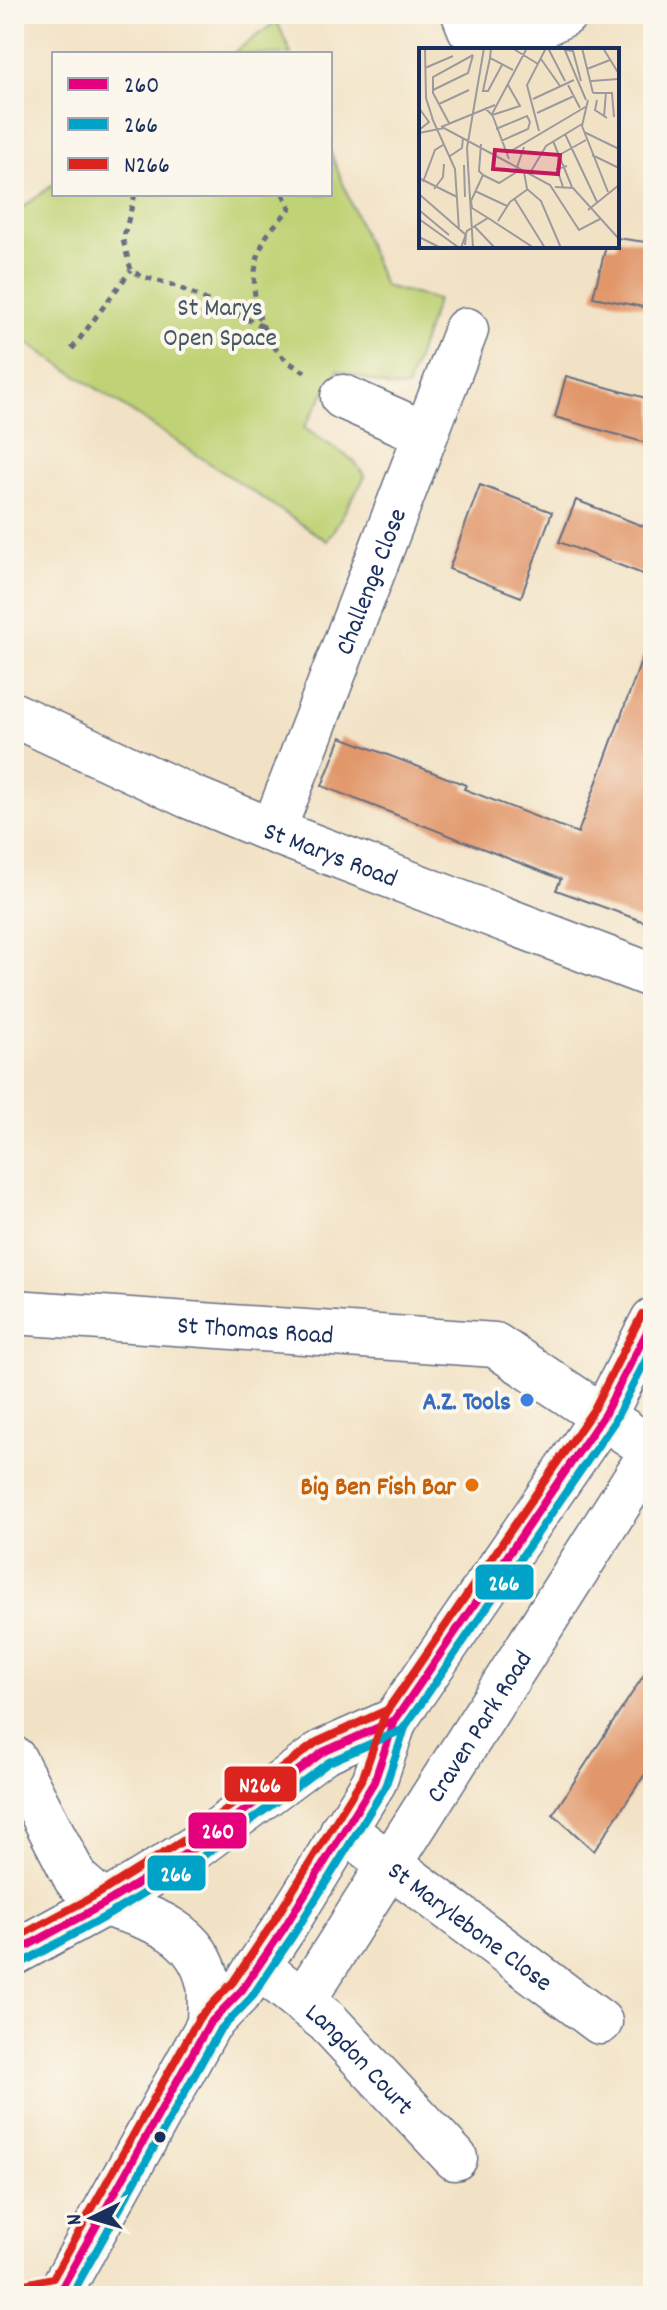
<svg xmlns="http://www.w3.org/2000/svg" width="667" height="2310" font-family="Dekko,sans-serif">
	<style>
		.green { fill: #bfd275; stroke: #6d806a; stroke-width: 2 }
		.building { fill: #e1976b }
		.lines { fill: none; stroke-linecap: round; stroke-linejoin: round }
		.minor-casing { stroke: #666e82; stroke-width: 47 }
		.major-casing { stroke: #666e82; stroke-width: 47 }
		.path { stroke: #666e82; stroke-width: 5; stroke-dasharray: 6 6; stroke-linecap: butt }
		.minor { stroke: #fff; stroke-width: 44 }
		.major { stroke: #fff; stroke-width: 44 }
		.bus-1-casing { stroke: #fbf7ec; stroke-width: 14 }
		.bus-2-casing { stroke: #fbf7ec; stroke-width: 14 }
		.bus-3-casing { stroke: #fbf7ec; stroke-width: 14 }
		.bus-1 { stroke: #e5007d; stroke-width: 8 }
		.bus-2 { stroke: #01a3c8; stroke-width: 8 }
		.bus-3 { stroke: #dc241f; stroke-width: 8 }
		.shop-dot { fill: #3f7fe0; stroke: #fbf7ec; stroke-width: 3 }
		.food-dot { fill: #e8710a; stroke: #fbf7ec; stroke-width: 3 }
		.bus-dot { fill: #1b2f5e; stroke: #fbf7ec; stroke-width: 3 }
		.labels { text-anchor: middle; stroke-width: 8; stroke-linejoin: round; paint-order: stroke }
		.park-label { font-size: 26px; fill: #445864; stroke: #fbf7ec }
		.street-label { font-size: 26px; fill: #1b2f5e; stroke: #fbf7ec }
		.shop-label { font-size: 26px; font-weight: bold; fill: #366cbe; stroke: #fbf7ec; text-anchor: end }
		.food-label { font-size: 26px; font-weight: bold; fill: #c56008; stroke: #fbf7ec; text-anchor: end }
		.inset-road { fill: none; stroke: #9c9a9c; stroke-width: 2 }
		.view { fill: #c2185b; fill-opacity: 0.15; stroke: #c2185b; stroke-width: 4 }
		.inset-edge { fill: none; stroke: #1b2f5e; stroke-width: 4 }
		.line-badge { stroke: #fbf7ec; stroke-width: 3 }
		.badge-label { font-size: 22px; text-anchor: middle; font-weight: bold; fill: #fff }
	</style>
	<rect width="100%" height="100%" fill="#fbf7ec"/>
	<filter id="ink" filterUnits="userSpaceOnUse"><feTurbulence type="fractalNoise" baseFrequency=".0125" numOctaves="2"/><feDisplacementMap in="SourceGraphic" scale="16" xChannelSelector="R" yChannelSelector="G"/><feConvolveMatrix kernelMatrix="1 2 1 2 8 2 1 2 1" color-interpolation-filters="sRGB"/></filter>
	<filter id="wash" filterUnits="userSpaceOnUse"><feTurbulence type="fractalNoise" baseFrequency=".006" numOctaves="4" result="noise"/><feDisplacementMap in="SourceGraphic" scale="32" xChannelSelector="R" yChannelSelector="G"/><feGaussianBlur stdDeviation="1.8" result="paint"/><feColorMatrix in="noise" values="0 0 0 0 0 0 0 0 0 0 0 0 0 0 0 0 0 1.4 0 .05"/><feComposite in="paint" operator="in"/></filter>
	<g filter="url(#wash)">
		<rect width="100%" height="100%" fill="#f2e2c5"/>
		<!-- green -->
		<path class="green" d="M277 21 291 54H232Z
			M330 151 384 286 437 300 407 388 390 387 338 370 304 428 354 461 365 477 327 541 14 334V214L54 184V194H330Z"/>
		<g id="blocks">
			<!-- building -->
			<path class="building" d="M617 238 653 243V309L593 297 606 246H617Z
				M566 376 653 400V445L555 417Z
				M480 485 552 512 521 597 449 569Z
				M576 500 653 530V578L559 542Z
				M647 645H653V925L556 890 561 879 322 786 341 737 466 785 464 789 578 833Z
				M653 1661V1762L594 1851 553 1814Z"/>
		</g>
	</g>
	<g filter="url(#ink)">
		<use href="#blocks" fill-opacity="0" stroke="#666e82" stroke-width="2"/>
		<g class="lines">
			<defs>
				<g id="minor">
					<path d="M464 14 470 29 487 45 508 41 565 14"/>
					<path d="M343 397 426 434"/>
					<path id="s1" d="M14 715 188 796 273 831 653 976"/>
					<path id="s2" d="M273 831 466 330"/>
					<path id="s3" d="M14 1312 495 1345 653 1450"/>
					<path d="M14 1759 76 1879 104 1904"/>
					<path id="s4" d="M343 1829 600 2022"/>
					<path id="s5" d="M258 1966 328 2022 455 2158"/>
					<path id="s6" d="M303 2001 653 1450"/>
				</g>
				<path id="major" d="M104 1904C151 1918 198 1930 209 1985 211 1997 209 2012 209 2024
					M14 1953 104 1904 193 1849 323 1752 395 1720
					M58 2296 209 2024 242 1990 284 1928 374 1782 395 1720 604 1415 653 1320"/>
			</defs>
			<!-- minor casing -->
			<use href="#minor" class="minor-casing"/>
			<!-- major casing -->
			<use href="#major" class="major-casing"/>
			<!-- path -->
			<path class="path" d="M135 194 123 240 131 270 141 276 176 286 262 326
				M283 194 290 208C283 217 272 227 266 237 245 275 253 327 284 358 290 364 298 368 305 372
				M72 349 131 270"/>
			<!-- minor -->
			<use href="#minor" class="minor"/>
			<!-- major -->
			<use href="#major" class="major"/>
			<defs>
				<path id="bus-1" d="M14 1953 104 1904 193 1849 323 1752 395 1720 411 1697
					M27 2296 61 2289 209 2024 242 1990 284 1928 374 1782 395 1720 604 1415 653 1320"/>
				<path id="bus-2" d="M20 1964 110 1914 199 1859 329 1762 402 1730 421 1704
					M71 2296 219 2031 251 1998 294 1934 385 1787 406 1725 614 1422 653 1346"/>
				<path id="bus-3" d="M14 1939 98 1894 186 1839 317 1742 387 1710 401 1690
					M25 2284 53 2278 199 2018 233 1982 274 1921 363 1777 385 1714 594 1409 642 1314"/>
			</defs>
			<!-- bus-1 casing -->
			<use href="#bus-1" class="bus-1-casing"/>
			<!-- bus-2 casing -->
			<use href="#bus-2" class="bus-2-casing"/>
			<!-- bus-3 casing -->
			<use href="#bus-3" class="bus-3-casing"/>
			<!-- bus-1 -->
			<use href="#bus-1" class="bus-1"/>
			<!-- bus-2 -->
			<use href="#bus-2" class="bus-2"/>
			<!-- bus-3 -->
			<use href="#bus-3" class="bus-3"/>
		</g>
	</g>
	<!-- markers -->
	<circle class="shop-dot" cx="527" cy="1400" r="8"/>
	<circle class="food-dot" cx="472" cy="1485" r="8"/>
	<circle class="bus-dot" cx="160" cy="2137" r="7"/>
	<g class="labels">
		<!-- park labels -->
		<g class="park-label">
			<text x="220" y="315">St Marys<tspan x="220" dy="30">Open Space</tspan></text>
		</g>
		<!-- street labels -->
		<g class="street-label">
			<text dy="9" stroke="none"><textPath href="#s2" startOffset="268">Challenge Close</textPath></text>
			<text dy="9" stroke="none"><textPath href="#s1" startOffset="346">St Marys Road</textPath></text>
			<text dy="9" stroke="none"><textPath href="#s3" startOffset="242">St Thomas Road</textPath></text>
			<text dy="9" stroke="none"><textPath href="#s6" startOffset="326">Craven Park Road</textPath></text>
			<text dy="9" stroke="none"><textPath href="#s4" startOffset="160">St Marylebone Close</textPath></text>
			<text dy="9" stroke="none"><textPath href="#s5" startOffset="138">Langdon Court</textPath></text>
		</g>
		<!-- shop labels -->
		<g class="shop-label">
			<text x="511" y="1409">A.Z. Tools</text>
		</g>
		<!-- food labels -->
		<g class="food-label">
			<text x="456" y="1494">Big Ben Fish Bar</text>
		</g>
	</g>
	<!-- overview -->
	<g transform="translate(419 48)">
		<rect width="200" height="200" fill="#f2e2c5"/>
		<path class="inset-road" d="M6 0 7 50 14 72M72 0 71 10 94 22M93 0 119 16M129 0 146 33M145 0 167 52M163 0 174 45M184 0 200 26M147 2 154 3 162 33M71 10 64 43H69L83 17M122 11 141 38M6 20 34 8M168 21 191 12M172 33 200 31M149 37 161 60M14 42 49 25 54 7M174 45H193L195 69M114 51 155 32M169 52 163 78 189 144M178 52 176 62 188 70M20 56 50 42M0 60 10 74 0 82M66 60 73 67 101 58 89 37M118 65 155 48M73 66 108 0M73 66 90 111M185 69 187 44M13 70 36 121 40 182M30 75 14 45V29L54 7M22 79 76 57M77 81 108 68 111 74M120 83 108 37 127 0M165 84 200 101M0 85 25 80 131 137 160 182 181 171M146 86 178 154M82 93 109 81 111 74M134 93 153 139M62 96 60 123 64 127M87 106 168 58M142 106 167 92M173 107 200 120M31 108 43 100 44 90M45 117 46 149M105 124 108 141 122 153 142 200M111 125 127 98 163 76M64 127 80 135 96 125 105 99M64 127 52 153 53 160 69 170M0 130 38 149M4 134 16 102 24 97M136 139 154 140 200 191M144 139 138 121 148 118M15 141 24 129 25 116M56 143 88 158M0 146 47 187 46 197M95 150 126 200M0 162 30 187M169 162 200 137M0 171 39 199M79 173 91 154 109 141M55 178 76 200M0 189 22 200M42 200 48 183 69 170 115 200M54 200 48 100 65 0"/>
		<path class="view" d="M76 102 141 107 139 126 74 121Z"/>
		<rect width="200" height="200" class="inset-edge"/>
	</g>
	<g class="line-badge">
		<rect x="474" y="1563" width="61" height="38" rx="8" fill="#01a3c8"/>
		<rect x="223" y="1765" width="75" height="38" rx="8" fill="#dc241f"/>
		<rect x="187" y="1811" width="61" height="39" rx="8" fill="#e5007d"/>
		<rect x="146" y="1854" width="61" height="38" rx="8" fill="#01a3c8"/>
	</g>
	<g class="badge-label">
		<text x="504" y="1590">266</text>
		<text x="260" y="1792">N266</text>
		<text x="218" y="1838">260</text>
		<text x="176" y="1881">266</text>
	</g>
	<!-- margin -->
	<rect width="667" height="2310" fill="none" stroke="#fbf7ec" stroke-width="48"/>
	<!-- legend -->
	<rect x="52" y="52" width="280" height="144" fill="#fbf7ec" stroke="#a1a7b3" stroke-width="2"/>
	<rect x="68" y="78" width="40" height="12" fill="#e5007d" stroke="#a1a7b3" stroke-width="2"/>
	<text x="124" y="92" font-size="24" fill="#1b2f5e">260</text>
	<rect x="68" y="118" width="40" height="12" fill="#01a3c8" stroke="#a1a7b3" stroke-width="2"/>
	<text x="124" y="132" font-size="24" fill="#1b2f5e">266</text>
	<rect x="68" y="158" width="40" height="12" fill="#dc241f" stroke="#a1a7b3" stroke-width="2"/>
	<text x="124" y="172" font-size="24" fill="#1b2f5e">N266</text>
	<!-- north arrow -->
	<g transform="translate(92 2218) rotate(265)" stroke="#fbf7ec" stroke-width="6" paint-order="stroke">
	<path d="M0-6L14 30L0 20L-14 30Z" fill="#1b2f5e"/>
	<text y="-12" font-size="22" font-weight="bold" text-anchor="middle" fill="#1b2f5e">N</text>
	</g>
</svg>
